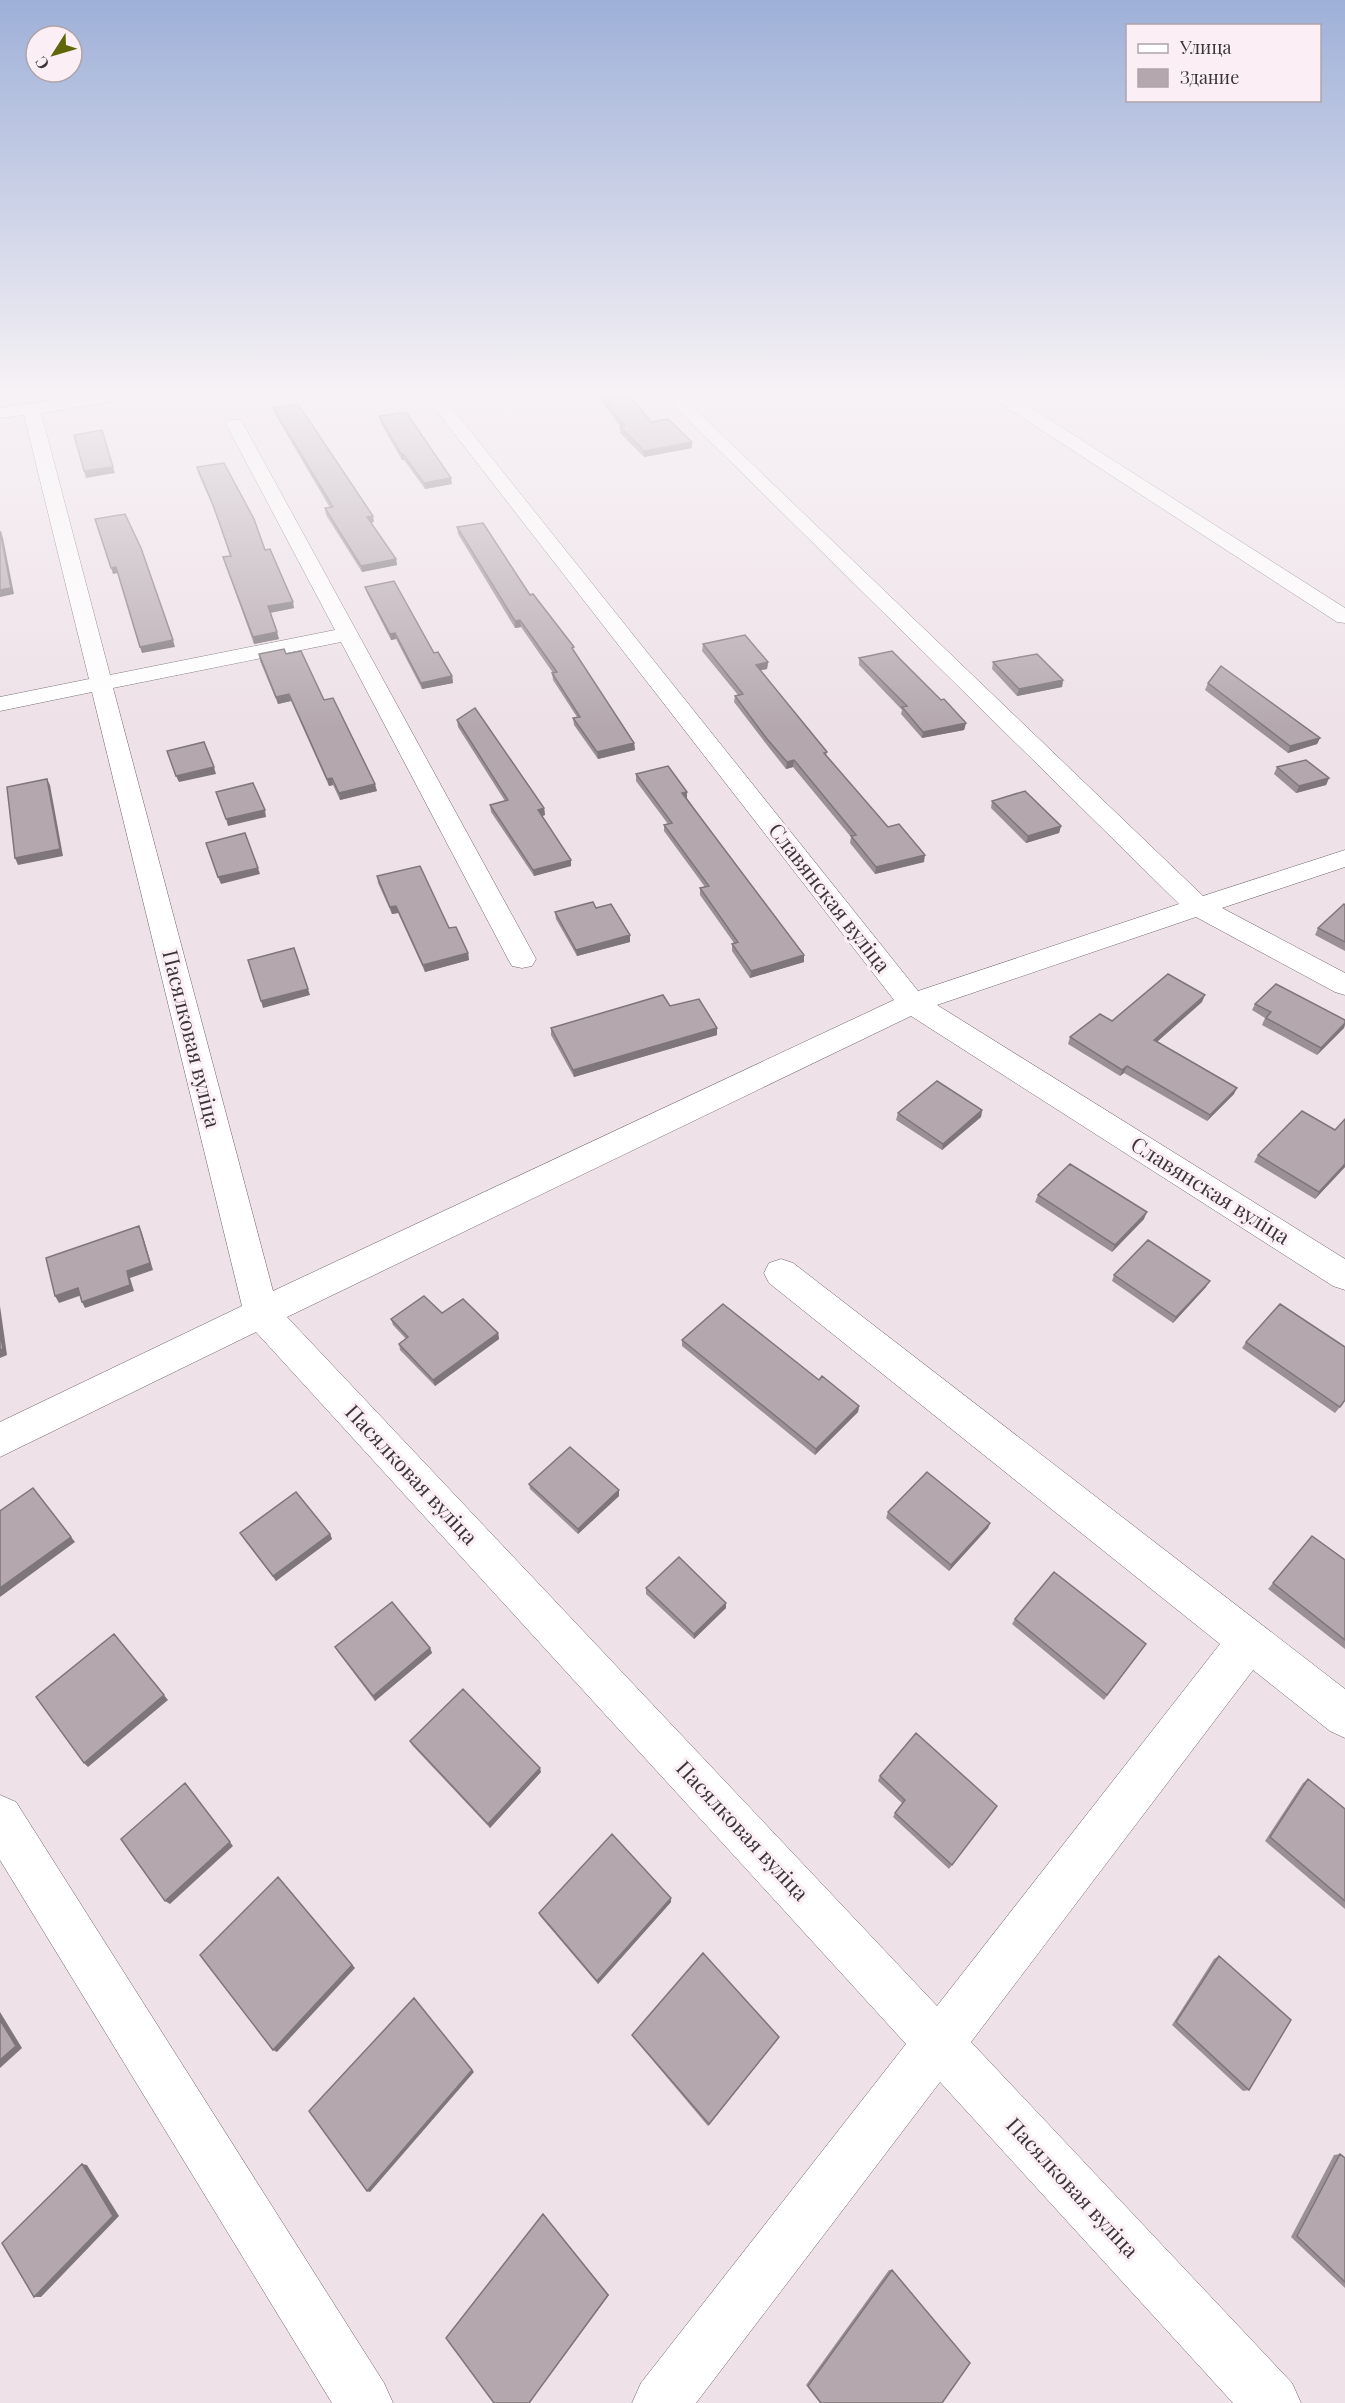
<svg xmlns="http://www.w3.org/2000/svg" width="1345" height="2403" font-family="'Playfair Display',serif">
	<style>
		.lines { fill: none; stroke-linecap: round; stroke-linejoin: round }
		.minor-casing { stroke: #6e6369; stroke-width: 1 }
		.tertiary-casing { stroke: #6e6369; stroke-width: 1 }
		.minor { fill: #fff; fill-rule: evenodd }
		.tertiary { fill: #fff; fill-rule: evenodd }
		.wall { fill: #9b9096 }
		.shaded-wall { fill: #7e767a }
		.building { fill: #b4a8ae; stroke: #7e767a; stroke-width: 1.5 }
		.labels { text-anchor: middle; stroke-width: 6; stroke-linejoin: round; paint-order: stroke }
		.street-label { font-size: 21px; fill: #3a3538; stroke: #fbeef5 }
	</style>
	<rect width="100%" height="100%" fill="#eee1e8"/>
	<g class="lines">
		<defs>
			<path id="minor" d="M110 392H149L141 397 41 413 110 675 335 630 226 424 229 420H241L536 959 532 966 522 968 512 966 508 959 341 642 113 688 273 1291 894 1000 422 392H439L918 991 1179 904 660 392H677L1203 896 1345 850V867L1222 908 1345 973V995L1335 992 1196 917 937 1005 1345 1259V1290L1333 1286 911 1016 287 1317 937 2006 1220 1644 769 1283 764 1273 769 1263 781 1259 793 1263 1345 1689V1738L1330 1731 1253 1670 971 2042 1292 2383 1301 2403H1233L940 2082 696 2403H632L641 2383 906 2044 256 1332 0 1457V1422L242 1306 92 692 0 711V697L89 679 24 415 0 418V408Z
				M0 1795 16 1802 384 2383 393 2403H332L0 1860Z"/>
			<path id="tertiary" d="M987 392H1006L1345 608V623L1337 622 989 396Z"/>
		</defs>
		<!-- minor casing -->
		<use href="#minor" class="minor-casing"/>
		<!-- tertiary casing -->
		<use href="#tertiary" class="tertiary-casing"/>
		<!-- minor -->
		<use href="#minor" class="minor"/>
		<!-- tertiary -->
		<use href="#tertiary" class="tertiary"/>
	</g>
	<!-- wall -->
	<path class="wall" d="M594 392H627L651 422 692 442V448L644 457 620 433V427H621Z
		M273 408 374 522 371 523 396 559 397 565 362 572 326 515 325 508H330L275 414Z
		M379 416 452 484 425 489 404 460H402L380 422Z
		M197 467 265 550 294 608 270 613 279 639 254 644 225 564 223 557 230 556 215 511 198 473Z
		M457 527 530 595 574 651 634 743 635 750 598 759 574 725 573 718 577 717 553 680 552 673H553L521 627 515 628 458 534Z
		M365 587 452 676 453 683 422 689 396 639 391 640 367 593Z
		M703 644 768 662 767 669 761 670 827 752 826 756 888 827 924 862 875 874 850 843 851 837 793 767 786 769 767 745 734 702 735 696 738 695 702 651Z
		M259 654H286L324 700 377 791 340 800 333 785 329 786 291 701 278 704 260 661Z
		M859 658 941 700 966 723 964 730 922 738 901 714 902 710 859 665Z
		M993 662 1063 680 1062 687 1017 696 992 669Z
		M1208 683 1320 738 1317 744 1288 753 1205 690Z
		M457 720 544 808 545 815 542 816 571 866 534 876 491 812 490 805 505 801 458 727Z
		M1277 767 1329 778 1326 785 1296 793 1274 774Z
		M636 774 687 798 804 962 750 978 732 951V944L734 943 700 895V888L705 887 664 831V825L668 824 636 781Z
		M992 801 1061 826 1059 833 1026 843 991 808Z
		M377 876 449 928 468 953 469 960 425 972 398 913 392 914 378 883Z
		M1345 905V951L1315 935 1318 928Z
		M596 908 630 935V942L577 956 556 919 555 912Z
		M1202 1002 1157 1042 1234 1094 1207 1121 1124 1073 1120 1076 1068 1044 1070 1037 1112 1021Z
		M1255 1004 1345 1020V1025L1344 1028 1317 1055 1262 1025 1265 1018 1252 1010Z
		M670 1006 717 1028V1035L574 1077 551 1035V1028Z
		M982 1110 981 1117 942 1150 896 1120 898 1113Z
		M1258 1155 1345 1167 1315 1199 1254 1162Z
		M1038 1195 1144 1219 1112 1252 1035 1202Z
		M1114 1275 1206 1287 1173 1323 1112 1281Z
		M442 1313 498 1333 499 1339 435 1386 400 1350 399 1344 406 1339 393 1325 391 1319Z
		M682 1340 819 1380 859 1406 858 1412 815 1455 682 1346Z
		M1246 1342 1345 1401 1335 1413 1242 1348Z
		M529 1484 619 1496 578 1534 530 1489Z
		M888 1512 990 1523 988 1528 949 1571 886 1518Z
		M240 1533 330 1534 332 1539 276 1581 243 1538Z
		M1312 1536 1345 1560V1649L1268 1589Z
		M646 1588 726 1603V1608L694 1639 646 1594Z
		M1015 1619 1146 1644 1104 1700 1012 1624Z
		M335 1647 430 1648 432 1653 375 1701 338 1652Z
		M410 1741 541 1772 490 1828 412 1745Z
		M880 1776 997 1806 949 1869 893 1817 895 1813 903 1804 878 1781Z
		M1308 1779 1345 1809V1909L1265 1841 1303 1783Z
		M671 1898V1902L598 1984 540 1916 539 1913Z
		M1219 1956 1249 2090 1243 2091 1172 2025 1214 1959Z
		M632 2035 779 2037 708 2126 633 2037Z
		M1340 2154 1345 2158V2288L1291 2237 1334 2155Z
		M889 2270H892L942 2403H820L806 2385Z"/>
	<!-- shaded-wall -->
	<path class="shaded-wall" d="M692 442V448L644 457V451Z
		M401 454H403L404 460H402Z
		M113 467 115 473 86 478 84 471Z
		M451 478 452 484 425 489 424 483Z
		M373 516 374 522 368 523 367 517Z
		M1 531 3 538 14 594 0 597Z
		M396 559 397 565 362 572 361 566Z
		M116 567 118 573 113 574 111 568Z
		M293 602 294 608 269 613 268 606Z
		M520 620 521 627 515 628V621Z
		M277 632 279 639 254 644 253 637Z
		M395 633 396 639 391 640 390 634Z
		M173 640 175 647 142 653 140 647Z
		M768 662 767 669 756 671V665Z
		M452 676 453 683 422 689 421 683Z
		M1063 680 1062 687 1017 696 1019 689Z
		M289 694 291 701 278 704 276 697Z
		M966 723 964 730 922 738 923 732Z
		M1320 738 1317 744 1288 753 1290 746Z
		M634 743 635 750 598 759 597 752Z
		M794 760 793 767 786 769 787 762Z
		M214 767 216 774 179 782 176 776Z
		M332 778 333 785 329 786 327 779Z
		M1329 778 1326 785 1296 793 1299 786Z
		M47 779 50 785 63 856 18 865 15 858Z
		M375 784 377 791 340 800 339 793Z
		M687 792V798L682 800V793Z
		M544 808 545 815 539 817 538 810Z
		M265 810 266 817 228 826 226 819Z
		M1061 826 1059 833 1026 843 1028 836Z
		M925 855 924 862 875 874 876 867Z
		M571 860V866L534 876 533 870Z
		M258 868 260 874 221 884 218 877Z
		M396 906 398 913 392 914 390 907Z
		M630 935V942L577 956 576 950Z
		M468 953 469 960 425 972 423 965Z
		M804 955V962L750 978 751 971Z
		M308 989 310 995 263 1008 261 1001Z
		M1205 995 1202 1002 1151 1047 1154 1040Z
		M1345 1023 1344 1028 1317 1055 1321 1048Z
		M717 1028V1035L574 1077 573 1070Z
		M1127 1066 1124 1073 1120 1076 1122 1070Z
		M1237 1088 1234 1094 1207 1121 1210 1115Z
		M982 1110 981 1117 942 1150 943 1144Z
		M1345 1164V1167L1315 1199 1319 1192Z
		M1147 1212 1144 1219 1112 1252 1115 1245Z
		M139 1226 142 1233 153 1270 130 1278 134 1291 85 1308 82 1302 127 1271Z
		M1210 1281 1206 1287 1173 1323 1176 1317Z
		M78 1288 82 1295 59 1303 55 1296Z
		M0 1306 7 1355 0 1358Z
		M498 1333 499 1339 435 1386 433 1380Z
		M859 1406 858 1412 815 1455 816 1449Z
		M33 1488 75 1542 0 1597V1588Z
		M619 1490V1496L578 1534V1529Z
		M990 1523 988 1528 949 1571 951 1565Z
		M330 1534 332 1539 276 1581 273 1576Z
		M726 1603V1608L694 1639V1634Z
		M114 1634 168 1700 88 1767 84 1763Z
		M430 1648 432 1653 375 1701 373 1696Z
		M540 1768 541 1772 490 1828 488 1824Z
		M185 1783 233 1846 170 1904 165 1901Z
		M281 1880 355 1968 277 2052 273 2050Z
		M671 1898V1902L598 1984 597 1981Z
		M414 1998 474 2072 370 2192 367 2191Z
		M0 2012 22 2048 0 2068Z
		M779 2037 778 2039 708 2126 709 2124Z
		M82 2164 87 2165 119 2216 41 2297H34Z
		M543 2214 609 2295 529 2403Z"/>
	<!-- building -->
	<path class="building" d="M598 392H627L651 422 668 419 692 442 644 451 620 427 625 426Z
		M298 404 373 516 367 517 396 559 361 566 325 508 333 507 273 408Z
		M406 412 451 478 424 483 403 454H401L379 416Z
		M102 430 113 467 84 471 74 435Z
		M224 463 254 519 265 550 270 549 293 602 268 606 277 632 253 637 223 557 231 556 213 505 197 467Z
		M125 514 141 548 173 640 140 647 116 567 111 568 95 519Z
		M483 523 530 595 533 594 574 647 572 648 634 743 597 752 573 718 580 717 552 673 557 672 520 620 515 621 457 527Z
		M0 531 11 588 0 590Z
		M394 581 434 653 438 652 452 676 421 683 395 633 390 634 365 587Z
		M745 635 768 662 756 665 827 752 824 753 888 827 899 824 925 855 876 867 851 836 856 835 794 760 787 762 767 739 735 696 743 694 703 644Z
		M284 649 286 654 301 651 324 700 333 698 375 784 339 793 332 778 327 779 289 694 276 697 259 654Z
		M892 651 941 700 944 699 966 723 923 732 902 707 907 706 859 658Z
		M1037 654 1063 680 1019 689 993 662Z
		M1221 666 1320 738 1290 746 1208 683Z
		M475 708 544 808 538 810 571 860 533 870 490 805 508 800 457 720Z
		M204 742 214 767 176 776 167 751Z
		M1306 760 1329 778 1299 786 1277 767Z
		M668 766 687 792 682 793 804 955 751 971 732 944 738 942 700 888 709 886 664 825 672 823 636 774Z
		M47 779 60 849 15 858 7 787Z
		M253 783 265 810 226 819 216 792Z
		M1025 791 1061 826 1028 836 992 801Z
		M245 833 258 868 218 877 206 843Z
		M420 866 449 928 456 927 468 953 423 965 396 906 390 907 377 876Z
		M593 902 596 908 611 904 630 935 576 950 555 912Z
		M1344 904 1345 905V942L1318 928Z
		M294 948 308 989 261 1001 248 960Z
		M1168 974 1205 995 1154 1040 1237 1088 1210 1115 1127 1066 1122 1070 1070 1037 1100 1014 1112 1021Z
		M1276 984 1345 1020V1023L1321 1048 1266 1018 1271 1012 1255 1004Z
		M663 995 670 1006 699 999 717 1028 573 1070 551 1028Z
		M937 1081 982 1110 943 1144 898 1113Z
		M1302 1111 1335 1130 1345 1119V1164L1319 1192 1258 1155Z
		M1070 1164 1147 1212 1115 1245 1038 1195Z
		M139 1226 150 1263 127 1271 130 1285 82 1302 78 1288 55 1296 46 1258Z
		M1148 1240 1210 1281 1176 1317 1114 1275Z
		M424 1296 442 1313 463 1299 498 1333 433 1380 399 1344 408 1337 391 1319Z
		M723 1304 819 1380 822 1376 859 1406 816 1449 682 1340Z
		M1280 1304 1345 1347V1400L1340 1407 1246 1342Z
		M0 1331 3 1349 0 1350Z
		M570 1447 619 1490 578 1529 529 1484Z
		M927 1472 990 1523 951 1565 888 1512Z
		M33 1488 71 1537 0 1588V1511Z
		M296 1492 330 1534 273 1576 240 1533Z
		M1312 1536 1345 1560V1640L1273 1583Z
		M679 1557 726 1603 694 1634 646 1588Z
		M1054 1572 1146 1644 1107 1695 1015 1619Z
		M392 1602 430 1648 373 1696 335 1647Z
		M114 1634 164 1695 84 1763 36 1697Z
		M463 1689 540 1768 488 1824 410 1741Z
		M916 1733 997 1806 952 1865 895 1813 905 1800 880 1776Z
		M1308 1779 1345 1809V1901L1270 1837Z
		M185 1783 230 1842 165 1901 121 1839Z
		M612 1834 671 1898 597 1981 539 1913Z
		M278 1877 352 1965 273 2050 200 1955Z
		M703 1953 779 2037 709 2124 632 2035Z
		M1219 1956 1291 2020 1249 2090 1176 2022Z
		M414 1998 472 2070 367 2191 309 2111Z
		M0 2020 16 2046 0 2060Z
		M1340 2154 1345 2158V2282L1297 2236Z
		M82 2164 113 2216 34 2297 2 2243Z
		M543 2214 608 2295 529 2403H494L446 2338Z
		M892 2270 970 2363 942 2403H821L808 2386Z"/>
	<!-- sky -->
	<linearGradient id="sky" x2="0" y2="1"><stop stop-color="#9eb0d8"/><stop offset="0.54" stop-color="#f7f2f5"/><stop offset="1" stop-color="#f7f2f5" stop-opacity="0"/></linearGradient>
	<rect width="1345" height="728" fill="url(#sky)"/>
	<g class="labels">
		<!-- street labels -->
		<g class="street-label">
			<text transform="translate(829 898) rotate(52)" y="7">Славянская вуліца</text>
			<text transform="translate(191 1039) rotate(76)" y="7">Пасялковая вуліца</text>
			<text transform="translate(1210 1191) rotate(32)" y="7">Славянская вуліца</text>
			<text transform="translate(411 1475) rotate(47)" y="7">Пасялковая вуліца</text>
			<text transform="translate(742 1831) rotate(47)" y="7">Пасялковая вуліца</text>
			<text transform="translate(1072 2188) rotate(47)" y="7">Пасялковая вуліца</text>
		</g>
	</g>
	<!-- legend -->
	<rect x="1126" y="24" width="195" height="78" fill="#fbeef5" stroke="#aea4a9" stroke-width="1.5"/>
	<rect x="1138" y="44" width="30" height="9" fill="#ffffff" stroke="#aea4a9" stroke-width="1.5"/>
	<text x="1180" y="54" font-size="18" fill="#3a3538">Улица</text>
	<rect x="1138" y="69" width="30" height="18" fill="#b4a8ae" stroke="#aea4a9" stroke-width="1.5"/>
	<text x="1180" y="84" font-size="18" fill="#3a3538">Здание</text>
	<!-- north arrow -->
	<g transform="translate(54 54) rotate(233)"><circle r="28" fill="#fbeef5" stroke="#aea4a9" stroke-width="1.5"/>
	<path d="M0-4.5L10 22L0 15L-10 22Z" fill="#606708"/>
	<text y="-9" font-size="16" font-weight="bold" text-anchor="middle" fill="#3a3538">С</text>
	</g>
</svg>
